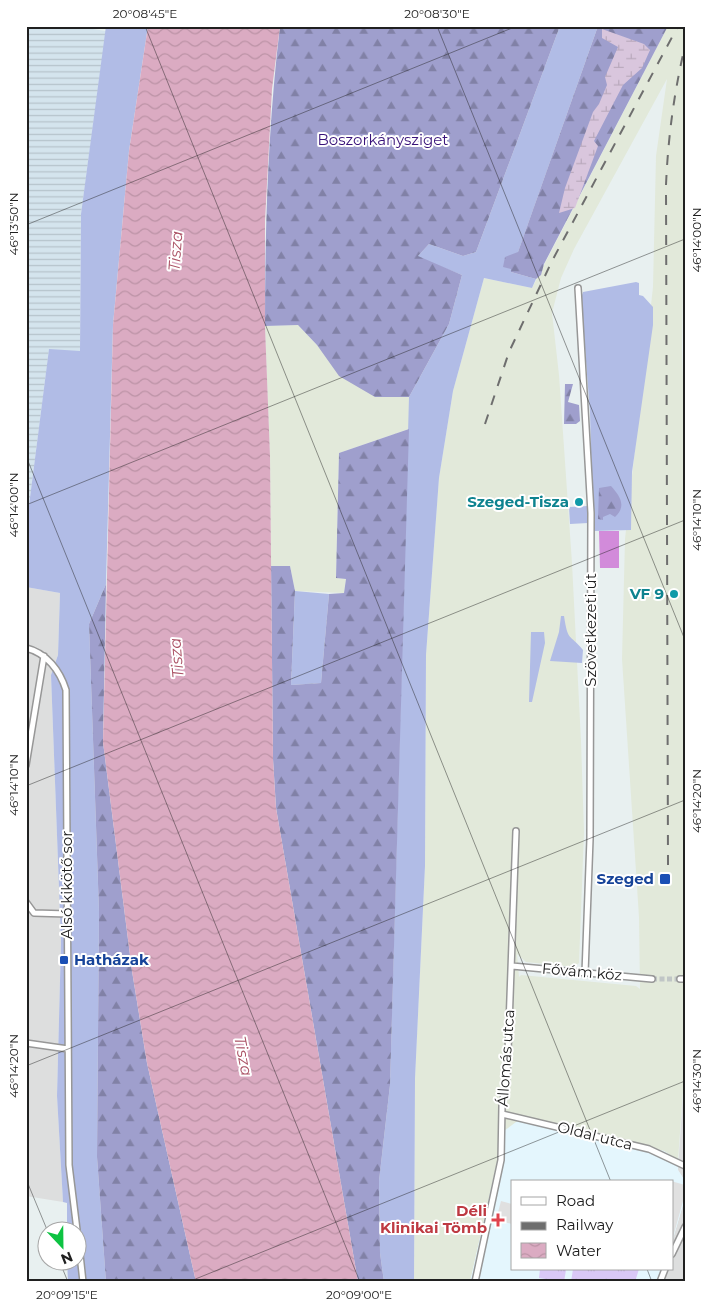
<svg xmlns="http://www.w3.org/2000/svg" width="711" height="1308" font-family="Montserrat,sans-serif">
	<style>
		.residential { fill: #dddede }
		.industrial { fill: #e2e9da; fill-rule: evenodd }
		.education { fill: #e4f6fd }
		.farmland { fill: url(#farmland-rules) }
		.grass { fill: #b1bce6 }
		.forest { fill: url(#forest-firs) }
		.wetland { fill: url(#wetland-marsh) }
		.park { fill: url(#park-tufts) }
		.pitch { fill: #d28bda }
		.parking { fill: #e0e0e0 }
		.water { fill: url(#water-waves) }
		.lines { fill: none; stroke-linecap: round; stroke-linejoin: round }
		.street-tunnel { stroke: #c0c6c6; stroke-width: 5; stroke-dasharray: 5 2.5; stroke-linecap: butt }
		.street-casing { stroke: #979797; stroke-width: 8 }
		.street { stroke: #fff; stroke-width: 5 }
		.rail { stroke: #6e6e6e; stroke-width: 2; stroke-dasharray: 10 10; stroke-linecap: butt }
		.ticks { fill: none; stroke: #202020; stroke-width: 1; stroke-opacity: 0.45 }
		.culture-dot { fill: #0f9aa8; stroke: #fff; stroke-width: 2 }
		.transit-dot { fill: #1a4fb4; stroke: #fff; stroke-width: 2 }
		.health-dot { fill: #e0444e; stroke: #fff; stroke-width: 2 }
		.labels { text-anchor: middle; stroke-width: 4; stroke-linejoin: round; paint-order: stroke }
		.park-label { font-size: 15px; fill: #391379; stroke: #fff }
		.culture-label { font-size: 15px; font-weight: bold; fill: #0d838f; stroke: #fff; text-anchor: end }
		.street-label { font-size: 15px; fill: #202020; stroke: #fff }
		.transit-label { font-size: 15px; font-weight: bold; fill: #164399; stroke: #fff; text-anchor: end }
		.health-label { font-size: 15px; font-weight: bold; fill: #be3a42; stroke: #fff; text-anchor: end }
		.water-label { font-size: 16px; font-style: italic; fill: #ab5265; stroke: #fff }
		.neatline { fill: none; stroke: #202020; stroke-width: 2 }
		.ticks-label { font-size: 12px; text-anchor: middle; fill: #202020 }
	</style>
	<defs>
		<pattern id="farmland-rules" width="6" height="5" patternUnits="userSpaceOnUse" patternTransform="scale(1.25)"><rect width="6" height="5" fill="#d4e4ed"/><path d="M0 2.5h6" fill="none" stroke="#b6c3cb"/></pattern>
		<pattern id="forest-firs" width="22" height="20" patternUnits="userSpaceOnUse" patternTransform="scale(1.25)"><rect width="22" height="20" fill="#9f9fcd"/><path d="M5 1l3.5 6h-7zM16 11l3.5 6h-7z" fill="#8181a6"/></pattern>
		<pattern id="wetland-marsh" width="20" height="14" patternUnits="userSpaceOnUse" patternTransform="scale(1.25)"><rect width="20" height="14" fill="#d9c6dd"/><path d="M1 5h8M5 5V1M11 12h8M15 12V8" fill="none" stroke="#baaabd"/></pattern>
		<pattern id="park-tufts" width="24" height="20" patternUnits="userSpaceOnUse" patternTransform="scale(1.25)"><rect width="24" height="20" fill="#d9c8f6"/><path d="M3 7l-1-3M5 7V3M7 7l1-3M15 17l-1-3M17 17v-4M19 17l1-3" fill="none" stroke="#baacd3"/></pattern>
		<pattern id="water-waves" width="16" height="10" patternUnits="userSpaceOnUse" patternTransform="scale(1.25)"><rect width="16" height="10" fill="#dbabc2"/><path d="M0 5q4-4 8 0t8 0" fill="none" stroke="#bc93a6"/></pattern>
	</defs>
	<rect width="100%" height="100%" fill="#e8f0f0"/>
	<!-- residential -->
	<path class="residential" d="M26 587 60 593 58 655 51 675 61 942 57 1096 63 1202 26 1196Z
		M685 991V1181L678 1170 685 1063Z
		M685 1198V1282H661L665 1269H672V1242Z"/>
	<!-- industrial -->
	<path class="industrial" d="M668 26H685V279L683 280 682 348 685 446V1063L678 1160 664 1151 504 1131 470 1282H414L415 1079 425 866 426 655 439 478 453 391 484 278 532 288ZM667 79 656 156 653 287 625 539 622 659 639 917 640 989 636 986 521 975 519 977 517 954 526 962 574 967 579 963 584 832 581 741 572 563 559 375 552 313 561 278 574 249Z
		M298 325 317 345 375 397H409V429L339 453 336 578 346 579 344 593 295 591 290 566H271L270 456 265 326Z"/>
	<!-- education -->
	<path class="education" d="M524 1116 664 1151 678 1160V1170L685 1181V1198L672 1242V1182H512V1269H665L661 1282H470L504 1131Z"/>
	<!-- farmland -->
	<path class="farmland" d="M26 26H73L106 31 81 214 80 352 49 350 26 529Z"/>
	<!-- grass -->
	<path class="grass" d="M106 26H148L129 151 113 325 106 584 89 624 99 912 97 1157 106 1282H68L67 1261 78 1260V1230H67V1203L63 1202 57 1096 61 942 51 675 58 655 60 593 26 587V529L49 349 80 351 81 214Z
		M560 26H598L511 272 536 279 532 288 484 278 453 391 439 478 426 655 425 866 415 1079 414 1282H384L380 1253 379 1181 390 1085 409 397 449 324 462 275 417 257 429 244 463 256 476 252Z
		M636 282 639 283V295L643 296 653 307V325L632 472 631 530 593 531 590 412 581 298 583 292Z
		M588 506V523L570 524 569 507Z
		M295 591 329 594 321 683 291 685Z
		M561 616H564C568 642 569 633 583 650L582 663 550 661 559 632Z
		M531 632H544L545 643 532 702H529Z"/>
	<!-- forest -->
	<path class="forest" d="M280 26H560L476 252 463 256 429 244 418 256 462 275 449 324 409 397H375L339 376 317 345 298 325 265 326C265 226 268 126 280 26Z
		M598 26H668L544 264 541 275 536 279 511 272V269L503 267 505 257 518 252Z
		M565 384H573L568 402 579 405 580 421 576 424H564Z
		M409 429 390 1085 379 1181 380 1253 384 1282H358L276 808 273 759 271 566H290L295 591 291 685 321 683 329 594 344 593 346 579 336 578 339 453Z
		M611 486C620 496 627 506 615 517L610 514 603 517V520L598 519 599 488Z
		M106 584 103 742 132 971 147 1063 196 1282H106L97 1157 99 912 89 624Z"/>
	<!-- wetland -->
	<path class="wetland" d="M602 29 644 44 650 50 642 68 623 85 594 141 598 146 575 208 559 213 565 188 593 112 599 104 607 85 605 77 618 47 602 38Z"/>
	<!-- park -->
	<path class="park" d="M540 1269 566 1270 564 1282 539 1278Z
		M573 1269H639L635 1282H571Z"/>
	<!-- pitch -->
	<path class="pitch" d="M619 531V568H600L599 531Z"/>
	<!-- parking -->
	<path class="parking" d="M671 1181 685 1185V1194L672 1241Z
		M501 1201 512 1204V1224L496 1220Z"/>
	<!-- water -->
	<path class="water" d="M148 26H280L272 89 265 221V326L270 456 273 759 276 808 358 1282H196L147 1063 132 971 103 742 113 325 129 151Z"/>
	<g class="lines">
		<!-- street-tunnel -->
		<path class="street-tunnel" d="M652 979H680"/>
		<defs>
			<path id="street" d="M578 288 591 513 590 839 585 973
				M26 648C47 653 60 671 66 690L69 1165 77 1230
				M26 765 44 656
				M26 902 34 913 68 914
				M512 966 652 979
				M680 979H685
				M26 1043 68 1049
				M502 1114 649 1149 685 1166
				M78 1236 83 1282
				M672 1254 685 1227
				M475 1282 501 1160 502 1106 507 1076 509 1025 516 831
				M660 1282 665 1269"/>
		</defs>
		<!-- street casing -->
		<use href="#street" class="street-casing"/>
		<!-- street -->
		<use href="#street" class="street"/>
		<!-- rail -->
		<path class="rail" d="M485 424 509 352 552 261 678 26
			M668 865 666 185C668 138 674 92 685 46"/>
	</g>
	<!-- ticks -->
	<path class="ticks" d="M145 26 611 1182M437 26 685 640M26 225 517 26M26 456 360 1282M26 505 685 239M26 786 685 520M26 1066 685 800M26 1179 48 1232M59 1260 68 1282M647 1269 652 1282M188 1282 685 1081"/>
	<!-- markers -->
	<g class="culture-dot">
		<circle cx="579" cy="502" r="5"/>
		<circle cx="674" cy="594" r="5"/>
	</g>
	<g class="transit-dot">
		<rect x="659" y="873" width="12" height="12" rx="2.5"/>
		<rect x="59" y="955" width="10" height="10" rx="2.5"/>
	</g>
	<path class="health-dot" d="M495.5 1212.5h5v5h5v5h-5v5h-5v-5h-5v-5h5z"/>
	<g class="labels">
		<!-- park labels -->
		<g class="park-label">
			<text x="383" y="145">Boszorkánysziget</text>
		</g>
		<!-- culture labels -->
		<g class="culture-label">
			<text x="569" y="507">Szeged-Tisza</text>
			<text x="664" y="599">VF 9</text>
		</g>
		<!-- street labels -->
		<g class="street-label">
			<text transform="translate(591 630) rotate(-90)" y="5">Szövetkezeti út</text>
			<text transform="translate(67 885) rotate(-90)" y="5">Alsó kikötő sor</text>
			<text transform="translate(582 972) rotate(5)" y="5">Fővám köz</text>
			<text transform="translate(506 1058) rotate(-86)" y="5">Állomás utca</text>
			<text transform="translate(595 1136) rotate(14)" y="5">Oldal utca</text>
		</g>
		<!-- transit labels -->
		<g class="transit-label">
			<text x="654" y="884">Szeged</text>
			<text x="74" y="965" text-anchor="start">Hatházak</text>
		</g>
		<!-- health labels -->
		<g class="health-label">
			<text x="487" y="1216">Déli<tspan x="487" dy="17">Klinikai Tömb</tspan></text>
		</g>
		<!-- water labels -->
		<g class="water-label">
			<text transform="translate(175 251) rotate(-86)" y="6">Tisza</text>
			<text transform="translate(176 658) rotate(-95)" y="6">Tisza</text>
			<text transform="translate(244 1056) rotate(79)" y="6">Tisza</text>
		</g>
	</g>
	<!-- border -->
	<rect width="711" height="1308" fill="none" stroke="#ffffff" stroke-width="55"/>
	<!-- legend -->
	<rect x="511" y="1180" width="162" height="90" fill="#ffffff" stroke="#a6a6a6"/>
	<rect x="521" y="1197" width="25" height="8" fill="#ffffff" stroke="#a6a6a6"/>
	<text x="556" y="1206" font-size="15" fill="#202020">Road</text>
	<rect x="521" y="1222" width="25" height="8" fill="#6e6e6e" stroke="#a6a6a6"/>
	<text x="556" y="1230" font-size="15" fill="#202020">Railway</text>
	<rect x="521" y="1243" width="25" height="15" fill="url(#water-waves)" stroke="#a6a6a6"/>
	<text x="556" y="1256" font-size="15" fill="#202020">Water</text>
	<!-- north arrow -->
	<g transform="translate(62 1246) rotate(158)"><circle r="24" fill="#ffffff" stroke="#a6a6a6"/>
	<path d="M0-4L9 19L0 12L-9 19Z" fill="#0dc342"/>
	<text y="-8" font-size="14" font-weight="bold" text-anchor="middle" fill="#202020">N</text>
	</g>
	<rect x="28" y="28" width="656" height="1252" class="neatline"/>
	<g class="ticks-label">
		<text x="145" y="18">20°08'45"E</text>
		<text x="437" y="18">20°08'30"E</text>
		<text transform="translate(14 224) rotate(-90)" y="4">46°13'50"N</text>
		<text transform="translate(697 240) rotate(-90)" y="4">46°14'00"N</text>
		<text transform="translate(14 505) rotate(-90)" y="4">46°14'00"N</text>
		<text transform="translate(697 520) rotate(-90)" y="4">46°14'10"N</text>
		<text transform="translate(14 785) rotate(-90)" y="4">46°14'10"N</text>
		<text transform="translate(697 801) rotate(-90)" y="4">46°14'20"N</text>
		<text transform="translate(14 1066) rotate(-90)" y="4">46°14'20"N</text>
		<text transform="translate(697 1081) rotate(-90)" y="4">46°14'30"N</text>
		<text x="67" y="1299">20°09'15"E</text>
		<text x="359" y="1299">20°09'00"E</text>
	</g>
</svg>
